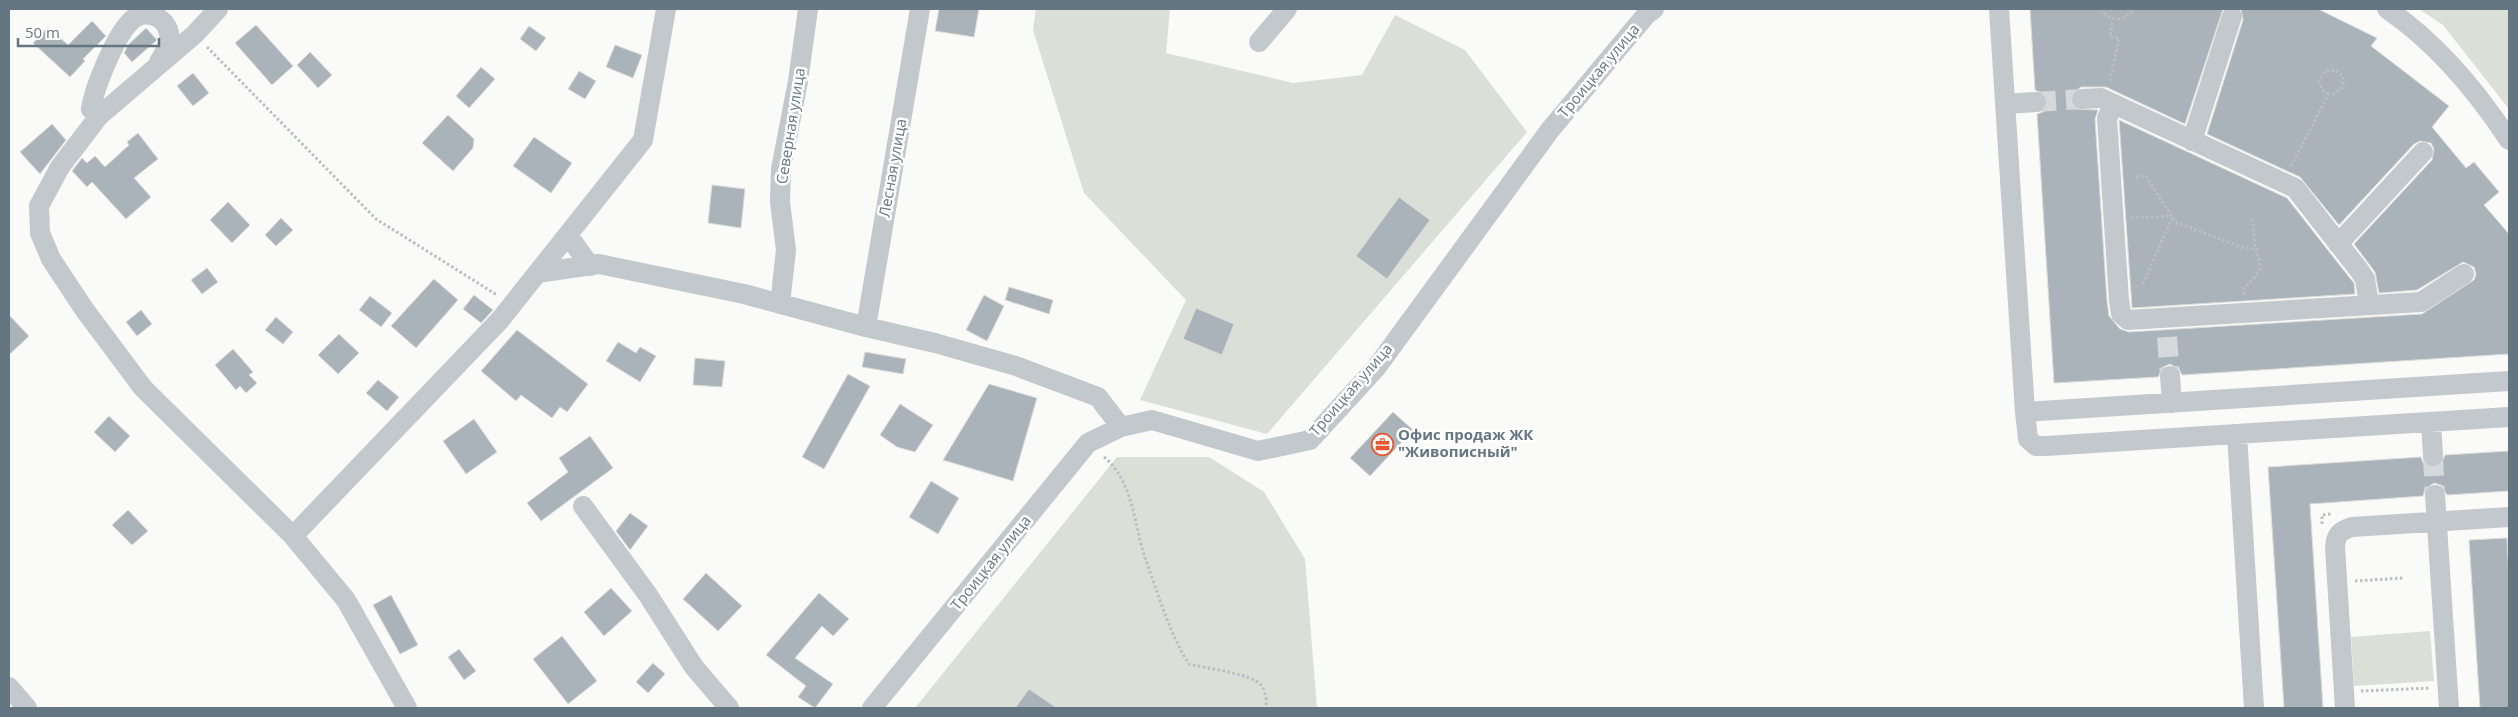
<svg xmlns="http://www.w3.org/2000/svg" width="2518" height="717" font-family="'Open Sans',sans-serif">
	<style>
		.green { fill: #dadfd7 }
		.building { fill: #aab3b9; stroke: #dcdcda }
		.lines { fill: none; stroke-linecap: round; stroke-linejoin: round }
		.minor-tunnel { stroke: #d5d9db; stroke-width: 20; stroke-dasharray: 20 10; stroke-linecap: butt }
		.path { stroke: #bbbfc2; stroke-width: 3; stroke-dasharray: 2.5 2.5; stroke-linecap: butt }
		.minor { stroke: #c3c8cc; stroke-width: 20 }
		.labels { text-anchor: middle; stroke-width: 5; stroke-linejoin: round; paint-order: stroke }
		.street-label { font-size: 15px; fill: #657683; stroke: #fff }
		.poi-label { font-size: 15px; font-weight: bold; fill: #657683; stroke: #fff; text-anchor: start }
	</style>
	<rect width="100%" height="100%" fill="#fafaf8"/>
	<!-- green -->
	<path class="green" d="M1036 9H1170L1166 53 1293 83 1362 75 1395 15 1465 50 1527 132 1267 434 1140 400 1186 300 1084 193 1033 30Z
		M2419 9H2509V109L2443 25Z
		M1117 457H1209L1264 492 1305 559 1317 708H915Z
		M2430 631 2434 681 2354 686 2351 637Z"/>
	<!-- building -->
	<path class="building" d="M939 9H979L974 37 935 31Z
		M2030 9H2223L2185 124 2106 87H2081L2071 94 2070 100 2076 109 2098 110 2095 119 2107 301 2109 316 2120 329 2129 332 2422 314 2474 280 2476 274 2474 267 2463 262 2417 290 2379 293 2375 272 2354 244 2432 160 2434 149 2431 143 2420 141 2414 144 2339 225 2300 177 2207 134 2243 20 2241 9H2318L2377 38 2371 46 2449 106 2432 127 2466 168 2474 162 2499 192 2484 205 2509 234V354L2182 375 2179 369 2170 364 2163 367 2158 377 2054 383 2037 114 2043 112 2048 102 2046 95 2035 90Z
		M92 21 106 36 83 59 85 61 70 77 33 43 48 27 68 45Z
		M256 25 293 66 272 85 235 43Z
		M529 26 546 38 536 51 520 39Z
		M146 28 157 40 132 62 124 53 128 45Z
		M615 45 642 55 633 78 606 67Z
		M310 52 332 75 318 88 297 65Z
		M481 67 495 79 469 108 456 96Z
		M579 71 596 81 585 99 568 89Z
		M193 73 209 93 193 106 177 86Z
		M448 115 474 139 473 148 453 171 422 143Z
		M2119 120 2287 198 2349 277 2354 283 2355 294 2132 308Z
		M52 124 66 140 40 174 20 152Z
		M138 133 158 159 134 178 151 197 126 219 92 182 87 187 72 171 82 158 87 163 95 156 105 167 129 145 127 142Z
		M534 137 572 163 551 193 513 166Z
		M712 185 745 189 741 228 708 223Z
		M1399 197 1430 220 1387 279 1356 256Z
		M228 202 250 225 232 243 210 220Z
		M281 218 293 230 276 246 265 235Z
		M207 268 218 282 202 294 191 280Z
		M434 279 458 300 416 348 391 326Z
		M1009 287 1053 300 1049 314 1005 300Z
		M474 295 493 310 481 323 463 309Z
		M984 295 1004 306 987 341 966 330Z
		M370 296 392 313 381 327 359 310Z
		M1196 308 1234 324 1222 355 1183 339Z
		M141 310 152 324 137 336 126 322Z
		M9 315 29 336 9 355Z
		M276 317 293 332 283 344 265 330Z
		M517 330 588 384 567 412 560 407 552 418 521 395 516 401 481 371Z
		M339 334 359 353 338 374 318 355Z
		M618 342 636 353 640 347 656 356 640 382 606 361Z
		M233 349 253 372 249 375 257 383 246 393 240 386 236 390 215 365Z
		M865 352 906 359 903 374 862 367Z
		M695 358 725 361 722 387 693 385Z
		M848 374 870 386 824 469 802 457Z
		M378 380 399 397 387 411 366 393Z
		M989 384 1037 398 1013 481 943 460Z
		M900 404 933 425 915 452 897 447 880 435Z
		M1393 412 1413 430 1370 476 1350 458Z
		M109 416 130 436 115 452 94 432Z
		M474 419 497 452 466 474 443 441Z
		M590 436 613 468 541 521 527 503 568 472 559 458Z
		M2509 451V491L2447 495 2441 485 2434 483 2425 489 2423 496 2310 504 2323 708H2284L2268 467 2421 457 2423 463 2433 468 2440 466 2445 455Z
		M931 481 959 498 938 534 909 517Z
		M128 510 148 531 132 545 112 525Z
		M630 513 648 526 630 550 616 531Z
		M2507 538 2509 577V708H2480L2469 540Z
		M706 573 742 606 718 631 683 599Z
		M611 588 632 611 604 636 584 612Z
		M819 593 849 619 833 636 822 626 795 658 833 684 815 708 798 697 806 686 766 655Z
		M391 595 418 645 400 654 373 605Z
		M562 636 597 681 568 704 533 659Z
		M459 649 476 671 464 680 448 657Z
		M653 663 665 674 648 693 636 682Z
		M1029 689 1057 708H1015Z"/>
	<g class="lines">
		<!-- minor-tunnel -->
		<path class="minor-tunnel" d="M2036 102 2082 99
			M2167 337 2170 376
			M2433 456 2435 495"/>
		<!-- path -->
		<path class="path" d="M2101 9 2107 16C2118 21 2127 20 2133 9
			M207 47 376 219 497 295
			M2110 81 2119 38 2110 37 2113 19
			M2291 166 2329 94H2334L2343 87V76L2335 70 2324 72 2319 82 2324 92 2329 94
			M2136 177 2146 176 2175 222 2244 248 2258 249
			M2131 218 2171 216
			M2143 284 2172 218
			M2244 295V288C2270 263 2257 266 2254 238 2253 230 2255 225 2250 218
			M1104 457C1133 481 1134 524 1145 558 1158 593 1169 633 1189 664 1204 668 1253 674 1261 685 1266 691 1267 701 1266 708
			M2322 524V515L2331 514
			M2355 581 2403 578
			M2361 691 2430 688"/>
		<!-- minor -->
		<path class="minor" d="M218 9 195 34 99 116 60 167 39 206 40 233 51 259 84 309 143 388 293 536 346 600 407 708
			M1999 9 2025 412 2509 381
			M2387 9C2437 43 2476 90 2509 140
			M1259 42 1287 9
			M2082 99 2101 98 2295 188 2359 270 2365 279 2369 305
			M2005 104 2036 102
			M2114 104 2107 118 2119 300 2121 314 2128 320 2421 302 2464 274
			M99 116 91 109C94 88 115 37 130 22 143 8 165 15 169 33 171 44 164 53 159 62
			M2192 141 2232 16
			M568 235 590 266
			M2338 244 2423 152
			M537 273 599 264 744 294 866 327 935 343 1016 366 1098 397 1121 427
			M780 304 786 250 780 202 781 169 798 81 808 9
			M866 327 920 9
			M2170 376 2172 403
			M2025 412 2028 439 2036 446H2046L2509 417
			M2431 422 2433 456
			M2237 434 2254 708
			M2435 495 2449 708
			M583 506 648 595 694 667 729 708
			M293 536 500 320 643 140 666 9
			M9 687 27 708
			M872 708 1088 443 1121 427 1152 420 1258 451 1310 440 1376 368 1550 130 1646 15 1654 9
			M2345 708 2335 547C2336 534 2340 531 2352 527L2509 517"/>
	</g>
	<!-- icons -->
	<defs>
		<symbol id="office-ring" viewBox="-11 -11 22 22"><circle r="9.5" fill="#fff" stroke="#e4572e" stroke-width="1.5"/><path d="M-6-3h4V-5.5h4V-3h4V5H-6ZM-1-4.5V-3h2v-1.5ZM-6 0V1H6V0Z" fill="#e4572e"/></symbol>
	</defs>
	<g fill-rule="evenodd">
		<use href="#office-ring" x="1370" y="432" width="25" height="25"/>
	</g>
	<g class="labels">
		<!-- street labels -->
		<g class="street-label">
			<text transform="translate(1599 71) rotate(-50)" y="5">Троицкая улица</text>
			<text transform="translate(791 126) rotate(-81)" y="5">Северная улица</text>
			<text transform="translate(893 168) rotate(-80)" y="5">Лесная улица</text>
			<text transform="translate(1351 390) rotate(-49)" y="5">Троицкая улица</text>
			<text transform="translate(991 563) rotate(-51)" y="5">Троицкая улица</text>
		</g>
		<!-- poi labels -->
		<g class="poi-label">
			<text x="1398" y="440">Офис продаж ЖК<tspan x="1398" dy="17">"Живописный"</tspan></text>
		</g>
	</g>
	<!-- border -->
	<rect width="2518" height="717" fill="none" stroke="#657683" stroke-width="20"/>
	<!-- scale -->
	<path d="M18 38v8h141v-8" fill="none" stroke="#657683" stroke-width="2.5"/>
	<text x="25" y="38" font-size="15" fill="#657683" stroke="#ffffff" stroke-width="4" paint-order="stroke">50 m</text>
</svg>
